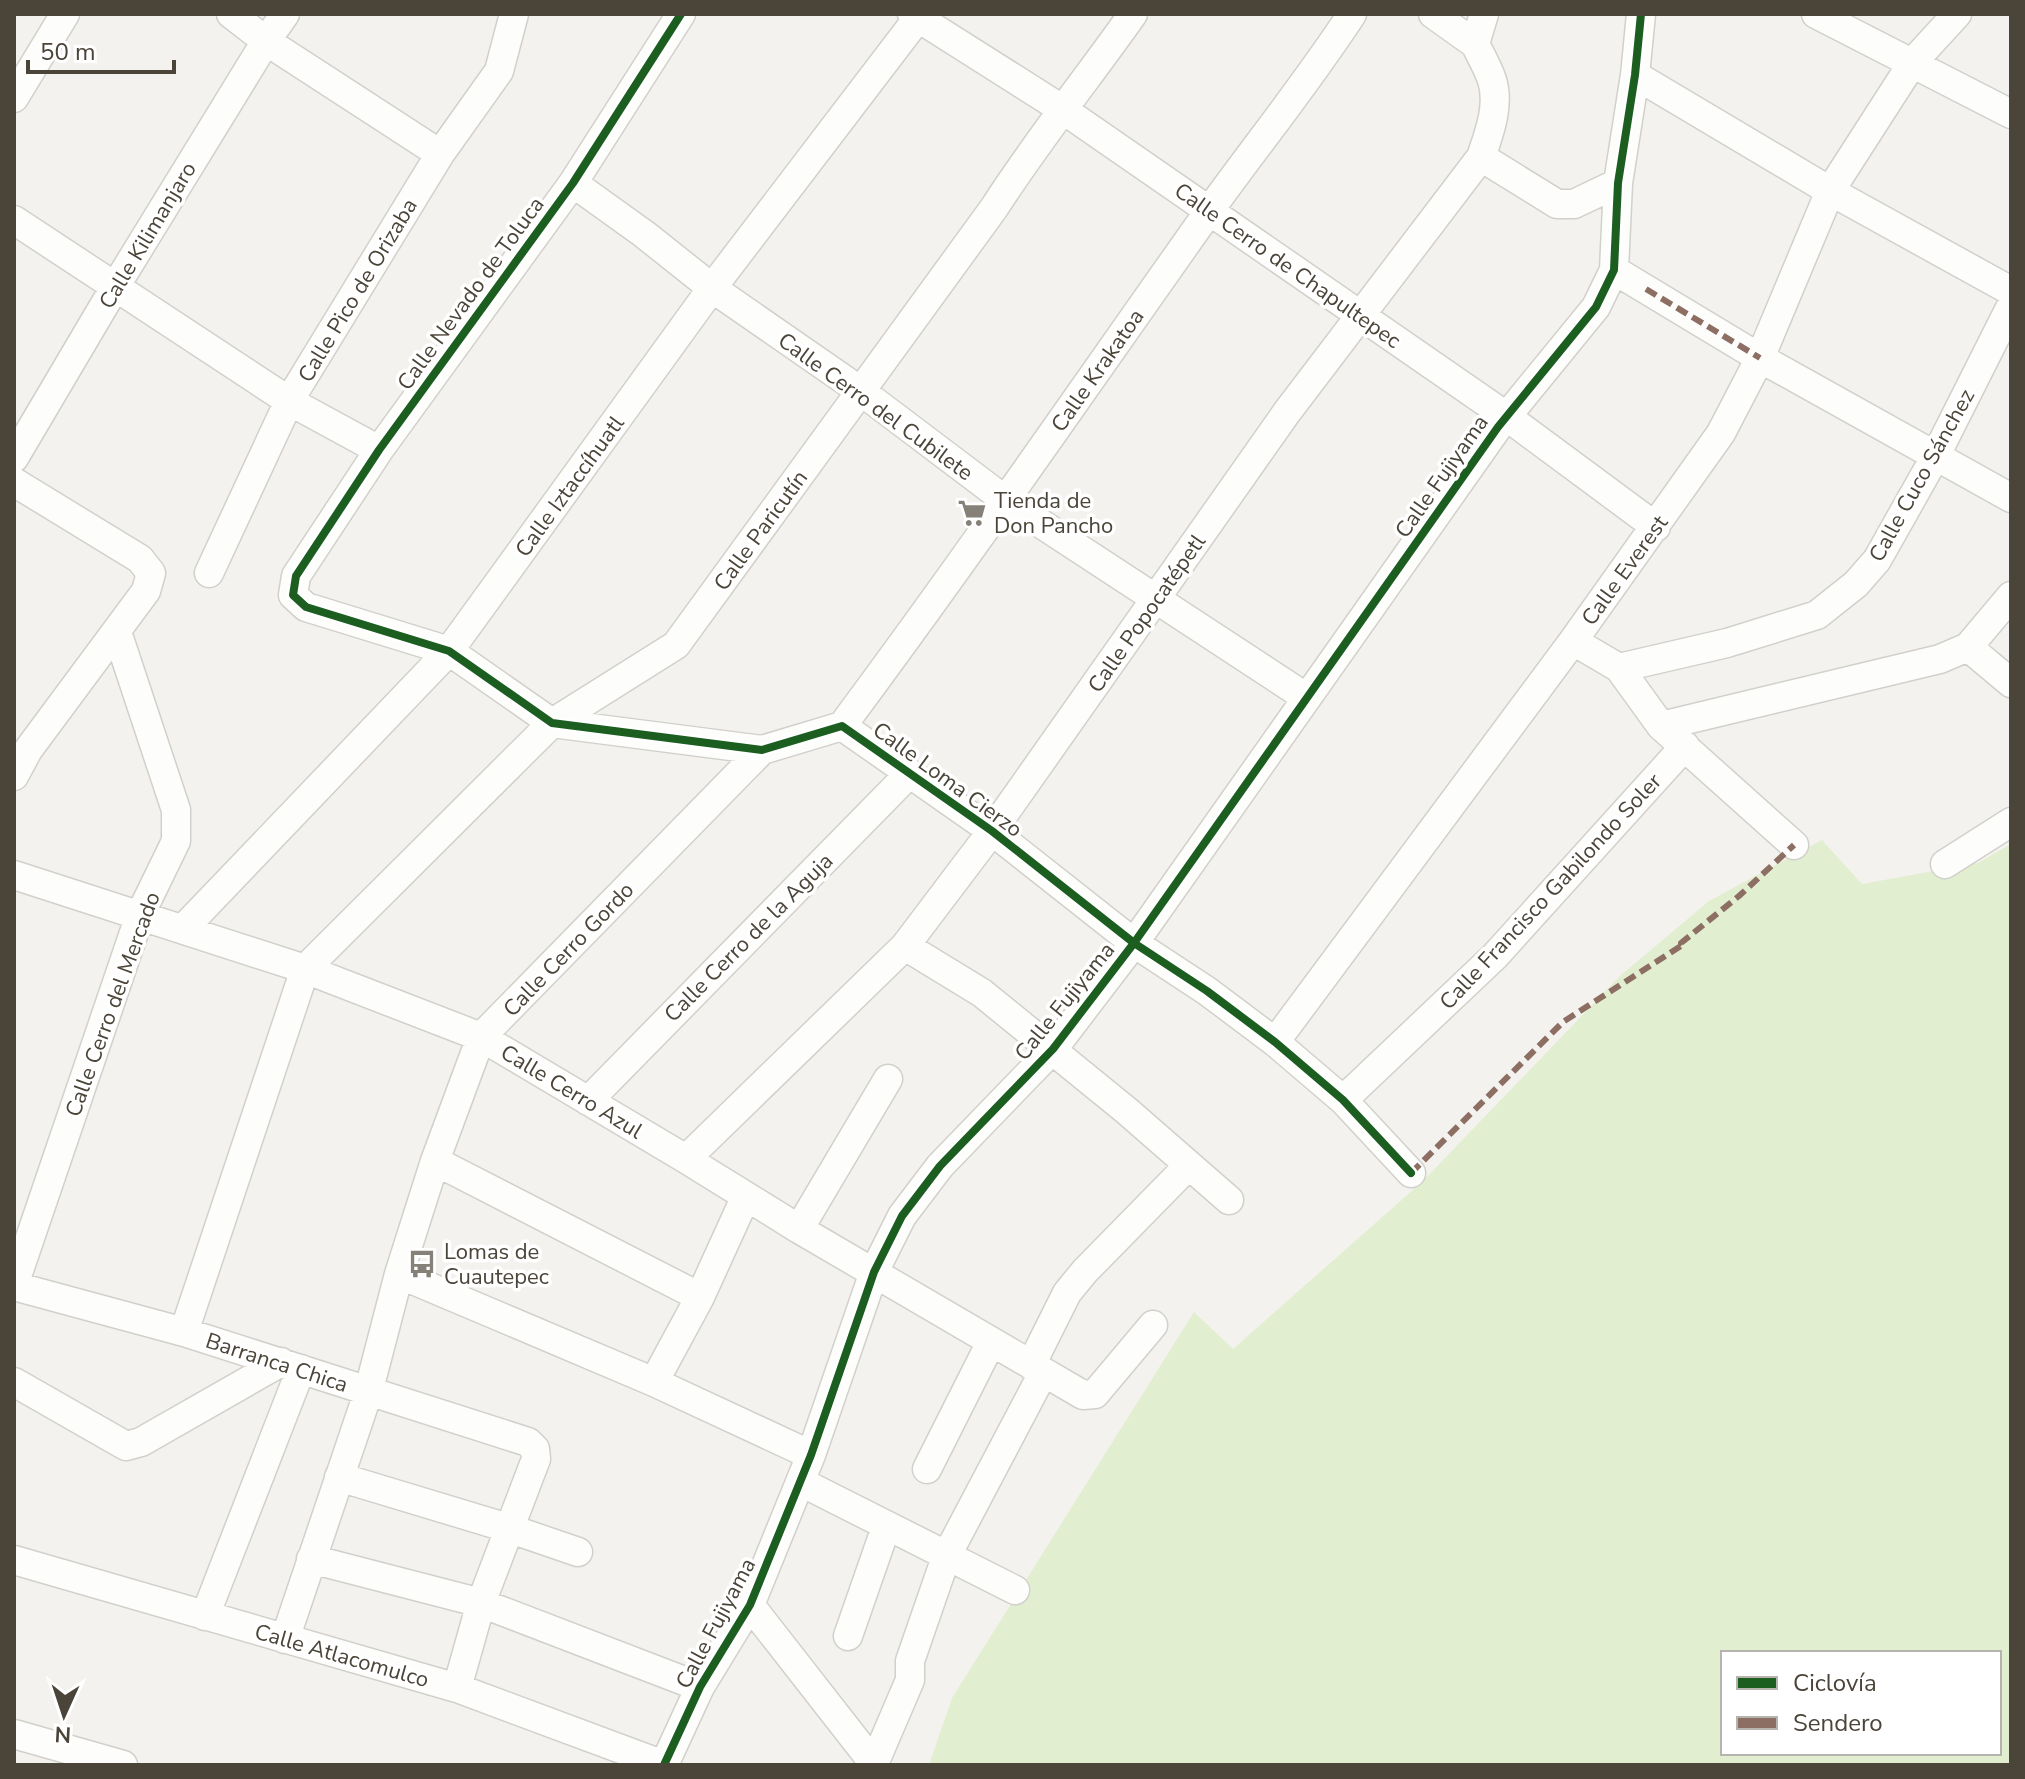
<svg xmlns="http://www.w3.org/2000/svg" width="2025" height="1779" font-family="'Nunito Sans',sans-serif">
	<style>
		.green { fill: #e1eecf; fill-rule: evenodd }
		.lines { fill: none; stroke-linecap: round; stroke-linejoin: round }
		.minor-casing { stroke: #d2d0cb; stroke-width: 31 }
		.minor { stroke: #fdfdfc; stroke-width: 28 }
		.quiet { stroke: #8d6e63; stroke-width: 6; stroke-dasharray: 12 6; stroke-linecap: butt }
		.cycleway-casing { stroke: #fff; stroke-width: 13 }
		.cycleway { stroke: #1b5e20; stroke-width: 8 }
		.labels { text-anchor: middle; stroke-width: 7; stroke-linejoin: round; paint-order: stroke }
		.street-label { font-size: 22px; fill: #4b4439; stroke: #fff }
		.poi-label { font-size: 22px; fill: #4b4439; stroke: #fff; text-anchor: start }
	</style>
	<rect width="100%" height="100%" fill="#f4f2ee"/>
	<!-- green -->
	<path class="green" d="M1822 840 1862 884 1978 863 2011 844V1765H929L952 1698 1194 1312 1233 1349 1423 1181 1621 975 1709 901ZM1723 1653H1999V1753H1723Z"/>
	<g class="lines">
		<defs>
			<path id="minor" d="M231 14 266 41 440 154
				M681 14 573 183 379 450 296 576 293 595 306 607 449 651 552 723 762 750 842 726 992 831 1134 943 1207 991 1275 1042 1343 1100 1411 1173
				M912 14 1065 111 1506 416 1656 527
				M1433 14 1475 44
				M1816 14 2011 114
				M1635 75 1830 191 2011 291
				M14 98 65 14
				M1481 157 1557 204H1574L1618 183
				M573 183 644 234 712 288 862 392 1005 500 1307 698
				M14 220 289 401 379 450
				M1614 270 1760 358 2011 498
				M14 458 115 287 266 41 285 14
				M14 482 140 559 151 573 146 591 28 750 14 776
				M209 573 289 401 440 154 499 71 514 14
				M1573 641 1619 668 1661 726 1794 845
				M1968 647 2011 683
				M1619 668 1727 643 1817 615 1856 584 1877 560 1935 457 2011 306
				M842 726C967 558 1086 385 1207 214 1255 147 1307 83 1352 14
				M1661 726 1940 659 1968 647 2011 596
				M1945 864 2011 822
				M14 875 305 969 481 1037 686 1159 799 1229 1083 1395 1095 1394 1153 1325
				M183 929 449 651 712 288 921 14
				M905 946 982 993 1127 1111 1229 1200
				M1275 1042 1573 641 1721 433 1760 358 1830 191 1913 62 1957 14
				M1343 1100 1495 956 1685 746
				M588 1101 909 774
				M686 1159 905 946 992 831 1287 412 1481 157C1489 134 1500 105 1492 80 1488 68 1481 56 1475 44L1484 14
				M435 1161 700 1297
				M799 1229 888 1079
				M399 1274 654 1382 811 1455
				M14 1285 140 915 176 841V810L117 632
				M14 1286 184 1332 528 1442 535 1449 536 1459 481 1603 457 1688
				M184 1332 305 969 552 723 676 645 994 208C1037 141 1087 79 1133 14
				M1031 1365 1067 1293 1085 1271 1189 1165
				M14 1382 126 1446 141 1442 281 1362
				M654 1382 700 1297 746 1196
				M927 1469 991 1342
				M339 1477 508 1528 578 1552
				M801 1482 1015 1590
				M311 1559 481 1603 700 1687
				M14 1560 457 1688 664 1765
				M750 1605 875 1765
				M205 1616 301 1369
				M848 1636 886 1527
				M285 1639 368 1393 399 1274 435 1161 481 1037 762 750
				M14 1734 123 1765
				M874 1764 910 1680V1661L946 1557 1043 1373
				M664 1765 700 1687 750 1605 811 1455 874 1272 902 1216 940 1166 1053 1049 1134 943 1498 427 1596 307 1614 270 1618 183 1635 75 1641 14"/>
		</defs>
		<!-- minor casing -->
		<use href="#minor" class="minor-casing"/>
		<!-- minor -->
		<use href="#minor" class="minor"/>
		<!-- quiet -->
		<path class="quiet" d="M1646 289 1760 358
			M1411 1173 1563 1022 1684 944 1681 943 1739 896 1794 845"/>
		<defs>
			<path id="cycleway" d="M681 14 573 183 379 450 296 576 293 595 306 607 449 651 552 723 762 750 842 726 992 831 1134 943 1207 991 1275 1042 1343 1100 1411 1173
				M664 1765 700 1687 750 1605 811 1455 874 1272 902 1216 940 1166 1053 1049 1134 943 1498 427 1596 307 1614 270 1618 183 1635 75 1641 14"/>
		</defs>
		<!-- cycleway casing -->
		<use href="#cycleway" class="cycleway-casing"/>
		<!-- cycleway -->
		<use href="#cycleway" class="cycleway"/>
	</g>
	<!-- icons -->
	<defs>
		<symbol id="supermarket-bare" viewBox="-9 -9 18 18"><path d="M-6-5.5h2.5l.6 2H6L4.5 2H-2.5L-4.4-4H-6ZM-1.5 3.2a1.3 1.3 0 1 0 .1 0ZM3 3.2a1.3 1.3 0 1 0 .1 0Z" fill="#868178" stroke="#fff" stroke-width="2.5" paint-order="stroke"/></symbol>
		<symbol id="bus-bare" viewBox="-9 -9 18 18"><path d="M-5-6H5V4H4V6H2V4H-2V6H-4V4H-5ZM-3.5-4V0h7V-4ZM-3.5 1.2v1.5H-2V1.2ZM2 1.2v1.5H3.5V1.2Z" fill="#868178" stroke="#fff" stroke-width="2.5" paint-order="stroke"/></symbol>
	</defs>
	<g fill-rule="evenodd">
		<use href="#supermarket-bare" x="952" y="493" width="40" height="40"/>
		<use href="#bus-bare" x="402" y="1244" width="40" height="40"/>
	</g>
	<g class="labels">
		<!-- street labels -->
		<g class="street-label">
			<text transform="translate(147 235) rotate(-59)" y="8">Calle Kilimanjaro</text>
			<text transform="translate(1288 265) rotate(35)" y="8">Calle Cerro de Chapultepec</text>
			<text transform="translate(357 290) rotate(-59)" y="8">Calle Pico de Orizaba</text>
			<text transform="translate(470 293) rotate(-54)" y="8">Calle Nevado de Toluca</text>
			<text transform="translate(1097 370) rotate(-55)" y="8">Calle Krakatoa</text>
			<text transform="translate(876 406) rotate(36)" y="8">Calle Cerro del Cubilete</text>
			<text transform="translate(1921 475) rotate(-61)" y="8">Calle Cuco Sánchez</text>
			<text transform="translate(1441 476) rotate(-55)" y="8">Calle Fujiyama</text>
			<text transform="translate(569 486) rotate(-54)" y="8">Calle Iztaccíhuatl</text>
			<text transform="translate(760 530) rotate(-54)" y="8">Calle Paricutín</text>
			<text transform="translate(1624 570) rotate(-54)" y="8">Calle Everest</text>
			<text transform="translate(1146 613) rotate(-55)" y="8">Calle Popocatépetl</text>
			<text transform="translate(948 779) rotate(36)" y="8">Calle Loma Cierzo</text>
			<text transform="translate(1550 891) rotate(-47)" y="8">Calle Francisco Gabilondo Soler</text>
			<text transform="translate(748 937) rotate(-45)" y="8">Calle Cerro de la Aguja</text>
			<text transform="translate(568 949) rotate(-46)" y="8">Calle Cerro Gordo</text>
			<text transform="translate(1064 1001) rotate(-51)" y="8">Calle Fujiyama</text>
			<text transform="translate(112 1004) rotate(-70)" y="8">Calle Cerro del Mercado</text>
			<text transform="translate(572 1091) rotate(31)" y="8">Calle Cerro Azul</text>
			<text transform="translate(277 1362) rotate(18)" y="8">Barranca Chica</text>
			<text transform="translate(715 1623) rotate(-62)" y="8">Calle Fujiyama</text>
			<text transform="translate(342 1655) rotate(16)" y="8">Calle Atlacomulco</text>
		</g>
		<!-- poi labels -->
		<g class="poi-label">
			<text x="994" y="508">Tienda de<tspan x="994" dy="25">Don Pancho</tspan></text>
			<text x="444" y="1259">Lomas de<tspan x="444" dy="25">Cuautepec</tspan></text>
		</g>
	</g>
	<!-- border -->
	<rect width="2025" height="1779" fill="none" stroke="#4b4439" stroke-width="32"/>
	<!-- legend -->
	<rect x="1721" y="1651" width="280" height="104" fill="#ffffff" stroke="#b7b4b0" stroke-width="2"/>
	<rect x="1737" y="1677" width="40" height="12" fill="#1b5e20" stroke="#b7b4b0" stroke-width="2"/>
	<text x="1793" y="1691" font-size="24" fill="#4b4439">Ciclovía</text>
	<rect x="1737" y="1717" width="40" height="12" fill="#8d6e63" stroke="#b7b4b0" stroke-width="2"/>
	<text x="1793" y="1731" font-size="24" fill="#4b4439">Sendero</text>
	<!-- north arrow -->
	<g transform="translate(64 1715) rotate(183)" stroke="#ffffff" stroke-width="6" paint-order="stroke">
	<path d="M0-6L14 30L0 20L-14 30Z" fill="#4b4439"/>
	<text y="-12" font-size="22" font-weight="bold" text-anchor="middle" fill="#4b4439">N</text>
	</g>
	<!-- scale -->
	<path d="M28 60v12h146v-12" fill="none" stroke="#4b4439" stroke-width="4"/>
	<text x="40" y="60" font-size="24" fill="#4b4439" stroke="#ffffff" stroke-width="6" paint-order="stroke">50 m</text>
</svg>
